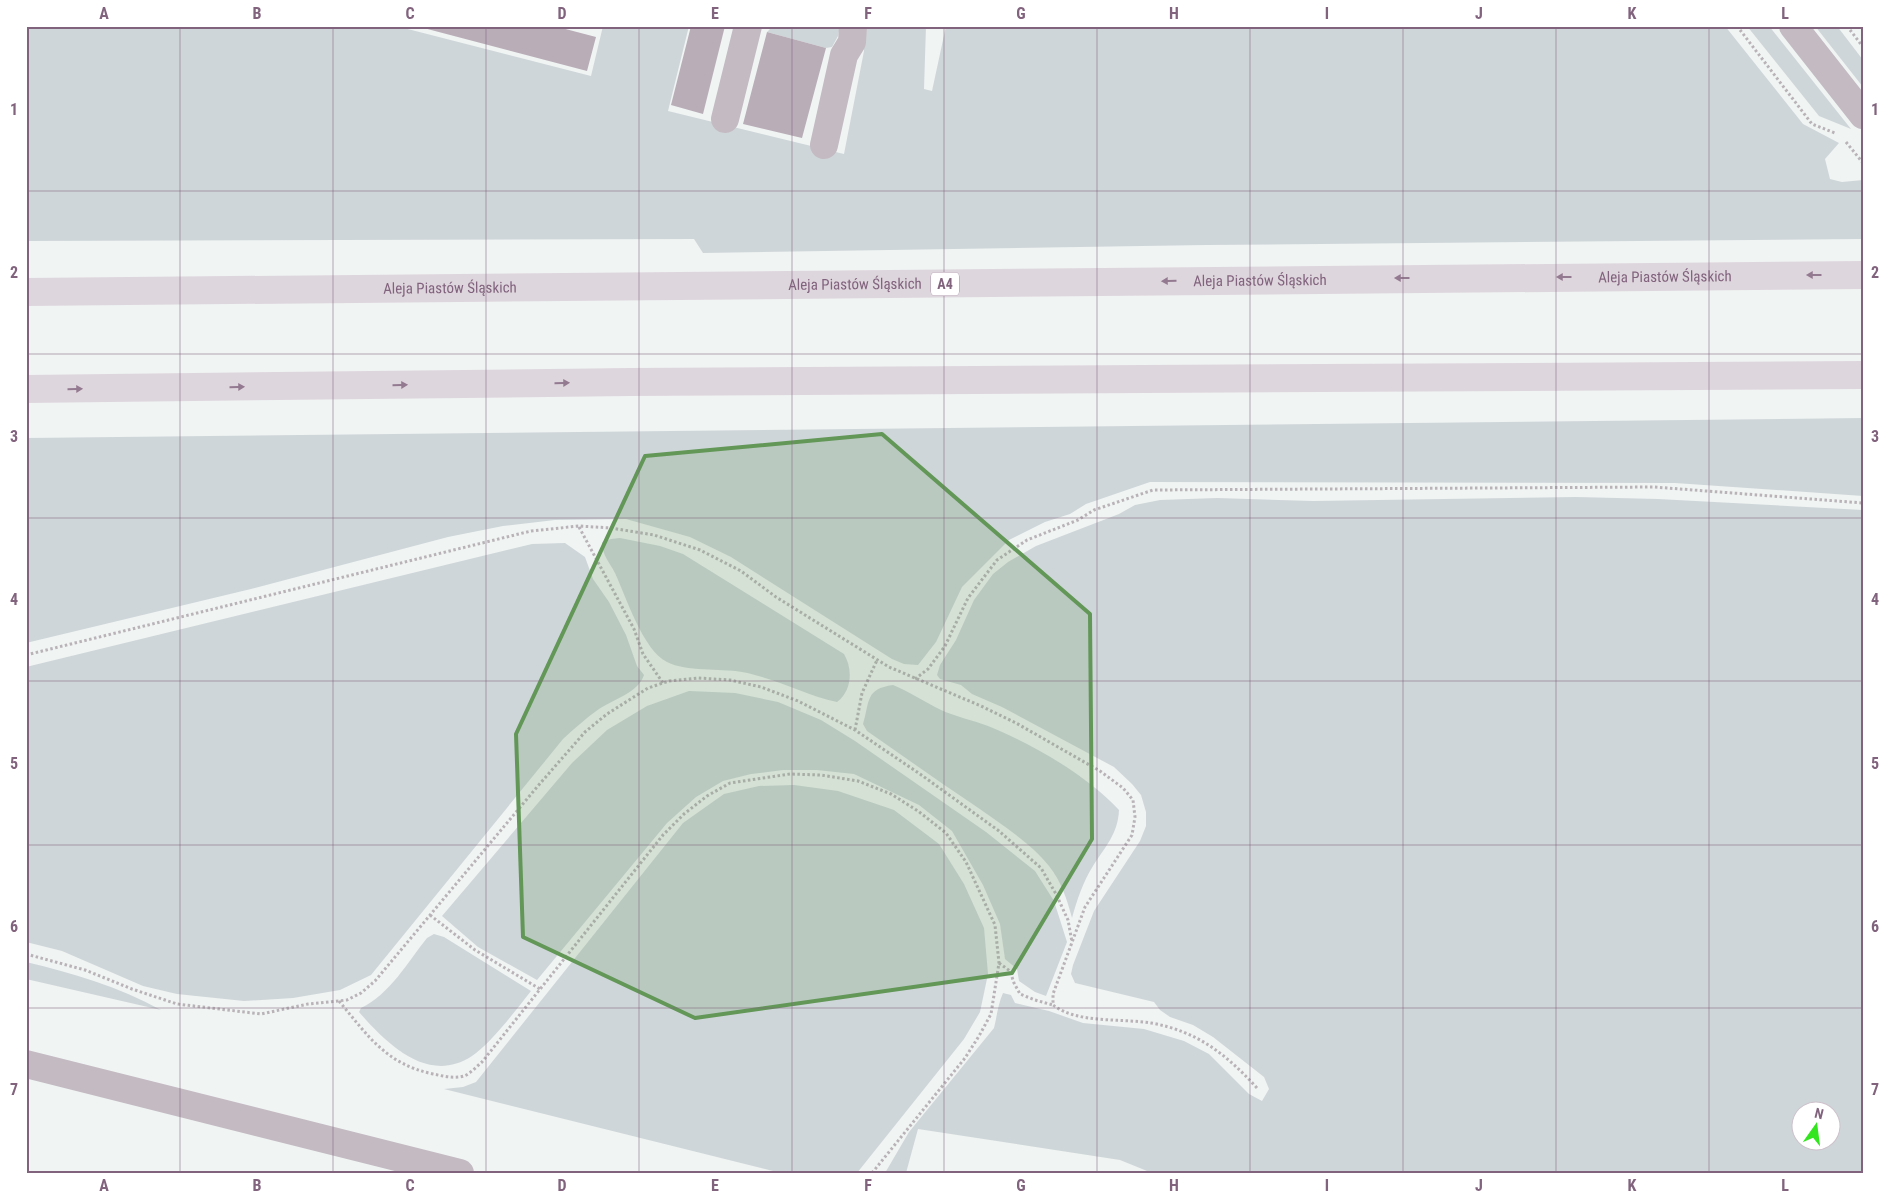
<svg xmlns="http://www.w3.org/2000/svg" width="1889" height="1199" font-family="'Roboto Condensed',sans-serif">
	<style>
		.green { fill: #cfd6d9; fill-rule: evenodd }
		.building { fill: #b9adb8 }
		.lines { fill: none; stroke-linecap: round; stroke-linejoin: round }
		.path { stroke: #b9b3b8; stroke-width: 3; stroke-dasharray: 2.5 2.5; stroke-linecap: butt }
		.minor { stroke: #c3bac2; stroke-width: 28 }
		.highway { stroke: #ded6dd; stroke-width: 28 }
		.oneway { fill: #947a91 }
		.marked { fill: #629758; fill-opacity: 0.2; stroke: #629758; stroke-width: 4; stroke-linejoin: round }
		.grid { fill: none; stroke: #82637e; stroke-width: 1; stroke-opacity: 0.55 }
		.labels { text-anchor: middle; stroke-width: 5; stroke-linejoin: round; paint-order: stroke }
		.shield { fill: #fff; stroke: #a892a5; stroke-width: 1 }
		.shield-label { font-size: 14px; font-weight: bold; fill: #82637e }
		.street-label { font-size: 15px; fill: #82637e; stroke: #fff }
		.neatline { fill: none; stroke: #82637e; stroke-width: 2 }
		.grid-label { font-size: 16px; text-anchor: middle; font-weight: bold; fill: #82637e }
	</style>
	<rect width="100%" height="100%" fill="#f0f4f3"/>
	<!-- green -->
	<path class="green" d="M26 26H396L591 76 603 26H689L668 111 844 154 864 51 863 26H926L924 89 932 91 946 26H1725L1803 124 1839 143 1825 159 1830 179 1842 182 1863 180V239L1206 245 703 253 694 239 26 241Z
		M770 26H840L838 36 832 47 826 48 767 32 770 29Z
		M1747 26H1769L1851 129 1819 116Z
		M1815 26H1837L1863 60V87Z
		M1863 418V477L1846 476 1863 477V496L1675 483 1150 482 1086 504 1070 514 1045 522 1009 540 962 587 936 642 918 665 904 664 892 659 731 557 690 537 626 519 555 520 503 526 448 537 251 589 26 643V438Z
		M1576 497 1658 499 1863 510V1173H1152L1120 1160 918 1129 906 1173H885L909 1132 994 1028C997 1016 998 1004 1003 993L1011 995 1015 1003 1049 1011 1083 1023 1144 1029 1184 1041 1209 1054 1249 1094 1262 1101 1269 1089 1264 1077 1213 1037 1193 1025 1170 1017 1160 1010 1154 1002 1075 983 1071 974 1073 965 1094 911 1140 841 1146 826V812L1141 795 1132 784 1114 767 1002 707 972 694 961 685 940 679 937 675 940 665 956 640 974 600 993 574 1008 562 1036 546 1119 514 1135 505 1160 500 1217 498 1313 501ZM1802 1112H1832V1142H1802Z
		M620 538 660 546 683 554 844 654C853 669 852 691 837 702 805 695 775 678 742 672 719 668 687 672 667 662 643 650 626 597 615 573 610 563 602 555 602 542L611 539Z
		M565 543 585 557 593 579 609 602 626 635 637 666 644 675C638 693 614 699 599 709 586 718 574 729 563 739L371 975 340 990 293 998 244 1001 177 994 143 986 62 951 26 942V667L532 544Z
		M893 685C910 692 925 702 941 710 956 717 973 720 988 726 1031 743 1088 776 1119 810 1118 834 1105 847 1093 866 1083 882 1077 900 1072 918 1067 899 1061 881 1049 866 1031 843 998 822 974 805 938 781 903 756 867 731L863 724C870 701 865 689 893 685Z
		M689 691 735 693 778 702 821 720 855 741 986 832 1035 871 1054 901 1067 942 1046 996 1035 992 1019 981 1017 969 1005 959 1000 924 983 885 952 831 919 805 854 774 817 770H783L751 774 723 781 696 797 667 823 537 980 478 947 442 916 572 763 607 730 647 706Z
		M794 785 838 791 894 810 939 844 964 884 984 928 988 974 980 1012 964 1039 857 1173H781L444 1089 463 1087 476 1082 683 823 724 794 759 786Z
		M434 934 444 937 531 991C516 1010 491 1043 472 1056 428 1085 387 1044 359 1012L361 1008C390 994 407 963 427 938Z
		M26 962C73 973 119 987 161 1010L26 979Z"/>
	<!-- building -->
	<path class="building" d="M416 26H554L596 37 587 71Z
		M691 26H725L703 114 671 105Z
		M767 32 826 48 802 138 743 124Z"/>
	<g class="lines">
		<!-- path -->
		<path class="path" d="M1737 26 1812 124 1835 133
			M1847 26 1863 47
			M1846 142 1863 163
			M579 527 634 629 643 654 663 683
			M26 655 531 531 579 526 611 528 654 535 700 550 741 571 776 597 889 667 981 706 1016 723 1100 771 1123 788 1133 800 1135 817 1132 835 1085 907 1053 994V1005C1078 1024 1120 1018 1151 1023 1197 1031 1226 1054 1257 1088
			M915 679 928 669 945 646 968 598 997 560 1027 540 1078 520 1094 510 1153 490 1654 487 1863 503
			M855 730 862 693 877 660
			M430 915 475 950 540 989
			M26 954 85 970 132 989 177 1004 261 1014 308 1004 347 1000 361 993 375 981 537 787 585 732 607 714 648 688 669 681 698 678 730 680 761 687 798 701 855 730 920 774 999 831 1041 868 1056 894 1068 920 1072 942
			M999 963 1010 971 1014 983 1020 994 1035 1000 1053 1005
			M339 1001C368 1036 386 1064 433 1074 443 1076 454 1079 464 1076 470 1074 477 1066 482 1062L663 835 684 814 707 796 730 783 790 774 821 775 858 781 891 794 918 811 946 833 966 862 995 925 999 963 991 1014 979 1036 965 1058 872 1173"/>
		<!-- minor -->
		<path class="minor" d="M1793 26 1863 115
			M725 119 748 26
			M824 145 844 55 852 42 853 26
			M26 1064 460 1173"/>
		<!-- highway -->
		<g class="highway">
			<path id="s1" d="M26 292 1863 275"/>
			<path d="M26 389 630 382 1863 375"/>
		</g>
	</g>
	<!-- one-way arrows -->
	<defs><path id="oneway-solid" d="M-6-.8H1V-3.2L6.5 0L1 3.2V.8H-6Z" transform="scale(1.25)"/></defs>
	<g class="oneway">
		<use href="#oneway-solid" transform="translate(1814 275) rotate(180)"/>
		<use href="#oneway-solid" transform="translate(1564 277) rotate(180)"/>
		<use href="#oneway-solid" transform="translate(1402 278) rotate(180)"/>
		<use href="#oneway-solid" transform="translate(1169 281) rotate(179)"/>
		<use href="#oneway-solid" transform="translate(562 383) rotate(-1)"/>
		<use href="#oneway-solid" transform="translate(400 385) rotate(-1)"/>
		<use href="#oneway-solid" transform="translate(237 387) rotate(-1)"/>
		<use href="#oneway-solid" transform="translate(75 389) rotate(-1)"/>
	</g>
	<!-- marked area -->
	<path class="marked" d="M882 434 1090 614 1092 839 1012 973 695 1018 523 937 516 734 645 456Z"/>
	<!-- grid -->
	<path class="grid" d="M180 26V1173M333 26V1173M486 26V1173M639 26V1173M792 26V1173M944 26V1173M1097 26V1173M1250 26V1173M1403 26V1173M1556 26V1173M1709 26V1173M26 191H1863M26 354H1863M26 518H1863M26 681H1863M26 845H1863M26 1008H1863"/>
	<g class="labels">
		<!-- shield labels -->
		<rect class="shield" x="931" y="272.5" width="28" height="23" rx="4"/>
		<g class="shield-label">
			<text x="945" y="289">A4</text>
		</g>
		<!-- street labels -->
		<g class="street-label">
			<text dy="5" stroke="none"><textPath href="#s1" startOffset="1639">Aleja Piastów Śląskich</textPath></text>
			<text dy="5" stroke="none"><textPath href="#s1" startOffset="1234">Aleja Piastów Śląskich</textPath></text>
			<text dy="5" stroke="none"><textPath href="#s1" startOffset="829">Aleja Piastów Śląskich</textPath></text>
			<text dy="5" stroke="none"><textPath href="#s1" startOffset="424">Aleja Piastów Śląskich</textPath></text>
		</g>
	</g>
	<!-- border -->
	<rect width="1889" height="1199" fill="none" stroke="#ffffff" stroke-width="55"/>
	<!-- north arrow -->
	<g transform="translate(1816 1126) rotate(14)"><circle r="24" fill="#ffffff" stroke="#cdc1cb"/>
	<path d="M0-4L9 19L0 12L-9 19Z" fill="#33e51f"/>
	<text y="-8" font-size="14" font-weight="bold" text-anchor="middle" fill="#82637e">N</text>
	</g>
	<rect x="28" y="28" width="1834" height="1144" class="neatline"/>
	<g class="grid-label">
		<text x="104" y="19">A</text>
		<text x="257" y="19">B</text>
		<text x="410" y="19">C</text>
		<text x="562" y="19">D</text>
		<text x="715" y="19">E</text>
		<text x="868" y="19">F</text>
		<text x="1021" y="19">G</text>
		<text x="1174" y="19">H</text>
		<text x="1327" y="19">I</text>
		<text x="1479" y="19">J</text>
		<text x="1632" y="19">K</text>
		<text x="1785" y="19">L</text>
		<text x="14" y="115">1</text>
		<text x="1875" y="115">1</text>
		<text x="14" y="278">2</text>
		<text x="1875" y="278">2</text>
		<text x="14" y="442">3</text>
		<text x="1875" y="442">3</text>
		<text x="14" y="605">4</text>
		<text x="1875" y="605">4</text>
		<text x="14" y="769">5</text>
		<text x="1875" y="769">5</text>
		<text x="14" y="932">6</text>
		<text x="1875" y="932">6</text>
		<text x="14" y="1095">7</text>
		<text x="1875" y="1095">7</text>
		<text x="104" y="1191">A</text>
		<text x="257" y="1191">B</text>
		<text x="410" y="1191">C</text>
		<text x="562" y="1191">D</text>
		<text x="715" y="1191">E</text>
		<text x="868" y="1191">F</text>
		<text x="1021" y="1191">G</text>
		<text x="1174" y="1191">H</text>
		<text x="1327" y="1191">I</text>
		<text x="1479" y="1191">J</text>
		<text x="1632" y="1191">K</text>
		<text x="1785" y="1191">L</text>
	</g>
</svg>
